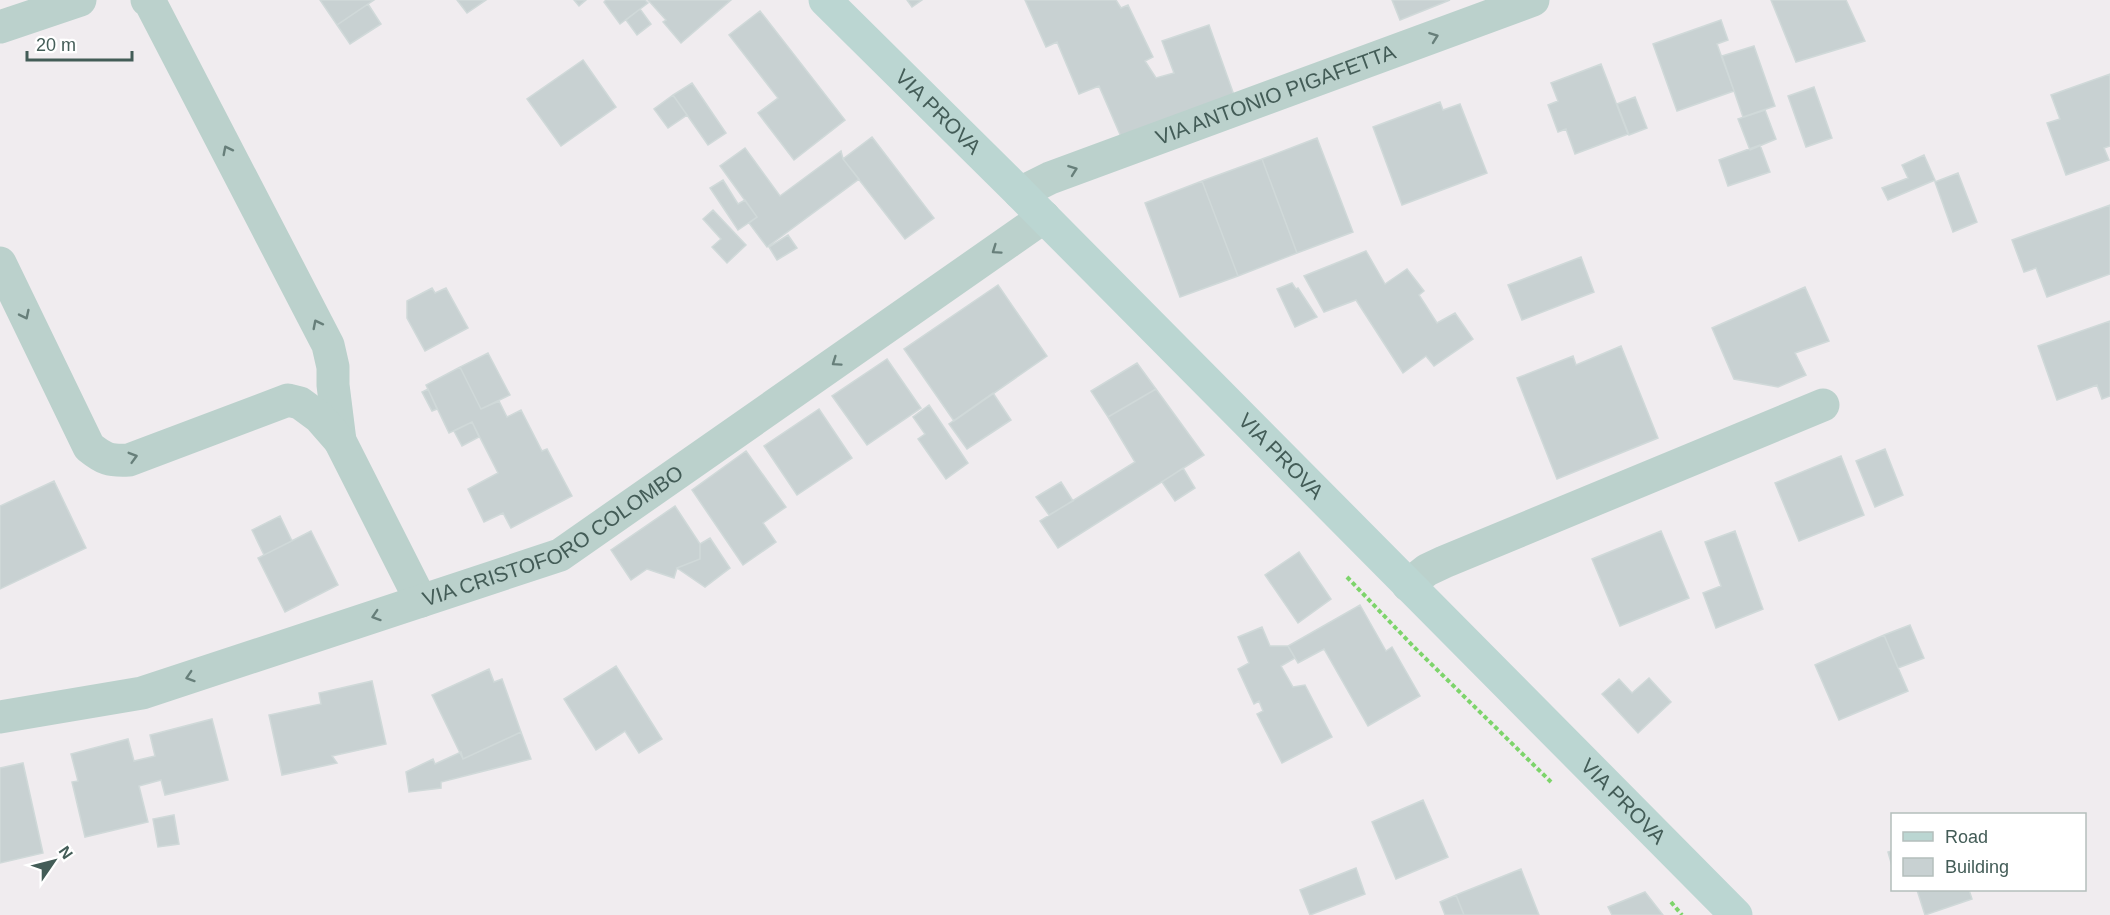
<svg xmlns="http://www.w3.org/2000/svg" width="2110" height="915" font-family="Helvetica,sans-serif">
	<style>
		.building { fill: #c8d1d2; stroke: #d0d9d9; stroke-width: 1.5 }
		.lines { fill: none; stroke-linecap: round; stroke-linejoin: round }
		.path { stroke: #7dd46b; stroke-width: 4; stroke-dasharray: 4.5 3; stroke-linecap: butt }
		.street { stroke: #bbd1cc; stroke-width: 33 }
		.secondary { stroke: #bbd6d2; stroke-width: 33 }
		.oneway { stroke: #677f7a }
		.labels { text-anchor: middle; stroke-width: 5; stroke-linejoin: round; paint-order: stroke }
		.street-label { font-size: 21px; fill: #435c57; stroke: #fff }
	</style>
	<rect width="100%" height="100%" fill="#f0ecef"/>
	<!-- building -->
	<path class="building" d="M320 0H374L337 25Z
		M457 0H486L467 13Z
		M574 0H586L579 6Z
		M606 0H645L648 3 620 24 604 2Z
		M648 0H731L681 43 663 22 666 20Z
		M907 0H922L912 7Z
		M1025 0H1116L1121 8 1128 5 1153 57 1145 61 1156 78 1174 73 1162 41 1209 25 1234 95 1122 139 1099 86 1079 94 1057 42 1046 47Z
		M1392 0H1450L1400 20Z
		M1771 0H1846L1865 41 1796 62Z
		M368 4 381 24 350 44 337 25Z
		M640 9 651 24 637 35 626 20Z
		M760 11 845 120 794 160 758 113 778 98 729 35Z
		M1721 20 1728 40 1717 44 1734 91 1677 111 1653 44Z
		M1754 46 1775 106 1743 117 1722 56Z
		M583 60 616 107 561 146 527 99Z
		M1601 64 1628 134 1575 154 1566 129 1558 132 1548 105 1558 101 1551 83Z
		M2110 74V146L2104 148 2109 160 2066 175 2047 123 2060 119 2051 95Z
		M692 83 726 133 708 145 673 95Z
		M1814 87 1832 138 1806 147 1788 96Z
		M673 95 687 115 668 128 654 109Z
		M1635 97 1647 128 1629 135 1617 104Z
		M1440 102 1443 110 1460 104 1487 173 1402 205 1373 127Z
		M1765 110 1776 139 1750 150 1738 119Z
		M872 137 934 218 905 239 843 159Z
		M1317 138 1353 232 1297 253 1262 159Z
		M1760 145 1770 172 1728 186 1719 160Z
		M745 148 780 196 841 151 843 159 859 179 767 247 749 223 757 217 720 166Z
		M1924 155 1935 180 1888 200 1882 188 1908 178 1902 165Z
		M1262 159 1297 253 1238 276 1202 181Z
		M1958 173 1977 222 1953 232 1935 182Z
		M723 180 738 204 745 200 757 217 738 230 710 188Z
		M1202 181 1238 276 1180 297 1145 203Z
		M2110 205V274L2047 297 2036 268 2024 272 2012 240Z
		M713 210 746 245 727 263 712 247 721 239 703 219Z
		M788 235 797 248 777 260 769 247Z
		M1366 251 1385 284 1407 269 1424 291 1419 295 1437 323 1455 313 1473 339 1434 366 1426 356 1403 373 1356 300 1324 312 1304 276Z
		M1581 257 1594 292 1522 320 1508 285Z
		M1292 283 1296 289 1298 288 1317 317 1295 327 1277 289Z
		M998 285 1047 356 954 421 904 349Z
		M1805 287 1829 341 1795 353 1806 375 1778 387 1734 379 1712 328Z
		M432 288 435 293 446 288 468 328 425 351 407 318V301Z
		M2110 321V396L2102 399 2097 385 2057 400 2038 346Z
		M1621 346 1658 438 1557 479 1517 378 1573 356 1576 365Z
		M488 353 510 395 481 409 460 367Z
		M887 359 921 408 867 445 832 396Z
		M1137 363 1156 389 1108 417 1091 391Z
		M460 367 481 409 499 401 507 417 521 410 542 451 547 449 572 496 511 528 503 513 484 522 468 489 498 473 472 422 449 433 426 385Z
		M428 389 437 409 432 411 422 392Z
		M1156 389 1204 455 1058 548 1040 521 1135 462 1108 417Z
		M993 393 1011 420 967 449 949 424Z
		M929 405 968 463 946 479 918 439 925 434 913 417Z
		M819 409 852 458 797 495 764 446Z
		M472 422 479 437 462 446 454 431Z
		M1885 449 1903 495 1875 507 1856 461Z
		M746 451 786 507 763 523 776 542 743 565 692 490Z
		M1841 456 1864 515 1799 541 1775 483Z
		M1183 468 1195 488 1175 501 1162 482Z
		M54 481 86 548 0 589V506Z
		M1061 482 1073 501 1049 515 1036 497Z
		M675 506 700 544V559L677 568 674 578 647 569 631 580 611 550Z
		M280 516 292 541 264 555 252 530Z
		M311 531 338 585 285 612 258 558Z
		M1661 531 1689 598 1620 626 1592 559Z
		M1735 531 1763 609 1716 628 1703 593 1721 586 1705 542Z
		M710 538 730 568 705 587 677 568 700 559V544Z
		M1299 552 1331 599 1298 623 1265 575Z
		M1360 605 1386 651 1392 647 1420 696 1368 726 1324 649 1298 663 1288 646Z
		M1910 625 1924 658 1898 668 1884 635Z
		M1262 627 1270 646H1288L1295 658 1281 666 1293 687 1305 685 1332 737 1282 763 1257 714 1263 711 1259 701 1254 704 1238 669 1249 663 1238 637Z
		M1884 635 1908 691 1839 720 1815 665Z
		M616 666 662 739 639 753 625 731 596 750 564 699Z
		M489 669 494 682 502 679 521 732 463 759 432 695Z
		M1649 678 1671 702 1638 733 1602 694 1619 679 1632 693Z
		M372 681 386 744 332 756 337 763 282 775 269 715 321 704 319 693Z
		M212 719 228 780 165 795 161 780 139 786 148 822 85 837 72 782 78 781 71 754 128 739 134 761 155 756 150 735Z
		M521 732 531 759 441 782V788L409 792 406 772 433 759 435 764 461 752 463 759Z
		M23 763 43 853 0 863V768Z
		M1423 800 1448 857 1396 879 1372 822Z
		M174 815 179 844 158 847 153 819Z
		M1892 851V866L1888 852Z
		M1356 868 1365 894 1310 915 1300 890Z
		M1521 869 1539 915H1464L1456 895Z
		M1917 890H1969L1972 899 1925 915Z
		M1645 892 1663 915H1612L1608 907Z
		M1456 895 1464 915H1445L1440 902Z"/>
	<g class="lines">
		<!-- path -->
		<path class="path" d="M1347 577 1414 647 1551 782
			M1671 902 1682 915"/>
		<!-- street -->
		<g class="street">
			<path d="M147 0 150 2 328 345 333 367V385L340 441"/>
			<path d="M0 27 80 0"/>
			<path id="s1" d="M1020 193 1050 178 1533 0"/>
			<path d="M0 263 89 447C104 459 109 461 129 460L288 400 300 403 319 417 340 441 421 601"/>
			<path d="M1408 585 1427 570 1444 562 1823 405"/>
			<path id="s2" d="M0 717 142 693 560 555 1044 217"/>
		</g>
		<!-- secondary -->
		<path class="secondary" id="s3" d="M825 0 1020 193 1736 915"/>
	</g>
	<!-- one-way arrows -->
	<defs><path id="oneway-chevron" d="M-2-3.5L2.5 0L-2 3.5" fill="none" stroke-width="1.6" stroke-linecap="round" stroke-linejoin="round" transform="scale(1.5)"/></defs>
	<g class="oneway">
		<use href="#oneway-chevron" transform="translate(1434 37) rotate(-20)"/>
		<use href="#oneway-chevron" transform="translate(227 150) rotate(-117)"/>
		<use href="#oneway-chevron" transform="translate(1073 170) rotate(-20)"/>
		<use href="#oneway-chevron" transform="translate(996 250) rotate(145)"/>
		<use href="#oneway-chevron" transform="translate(25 315) rotate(64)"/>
		<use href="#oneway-chevron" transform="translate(317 324) rotate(-117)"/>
		<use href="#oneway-chevron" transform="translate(836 362) rotate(145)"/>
		<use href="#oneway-chevron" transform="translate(133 457) rotate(-16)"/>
		<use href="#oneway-chevron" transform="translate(376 616) rotate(162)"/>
		<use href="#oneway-chevron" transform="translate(190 677) rotate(162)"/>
	</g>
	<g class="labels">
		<!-- street labels -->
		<g class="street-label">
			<text dy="7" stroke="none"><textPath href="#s1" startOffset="274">VIA ANTONIO PIGAFETTA</textPath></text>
			<text dy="7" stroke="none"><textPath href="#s3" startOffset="159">VIA PROVA</textPath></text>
			<text dy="7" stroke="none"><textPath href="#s3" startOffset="645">VIA PROVA</textPath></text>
			<text dy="7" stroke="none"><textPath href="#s2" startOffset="586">VIA CRISTOFORO COLOMBO</textPath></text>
			<text dy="7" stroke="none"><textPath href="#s3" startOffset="1131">VIA PROVA</textPath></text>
		</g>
	</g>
	<!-- legend -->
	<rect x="1891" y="813" width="195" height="78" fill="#ffffff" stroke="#b4bebc" stroke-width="1.5"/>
	<rect x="1903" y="832" width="30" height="9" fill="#bbd6d2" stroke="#b4bebc" stroke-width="1.5"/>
	<text x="1945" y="843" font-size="18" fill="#435c57">Road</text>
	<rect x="1903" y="858" width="30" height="18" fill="#c8d1d2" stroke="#b4bebc" stroke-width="1.5"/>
	<text x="1945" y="873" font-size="18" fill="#435c57">Building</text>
	<!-- north arrow -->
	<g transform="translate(54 861) rotate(55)" stroke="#ffffff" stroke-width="4.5" paint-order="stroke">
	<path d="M0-4.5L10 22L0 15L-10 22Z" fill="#435c57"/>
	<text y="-9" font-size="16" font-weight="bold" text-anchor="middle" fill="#435c57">N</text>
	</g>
	<!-- scale -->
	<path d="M27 51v9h105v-9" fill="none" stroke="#435c57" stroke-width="3"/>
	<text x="36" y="51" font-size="18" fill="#435c57" stroke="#ffffff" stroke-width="4.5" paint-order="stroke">20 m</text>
</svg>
